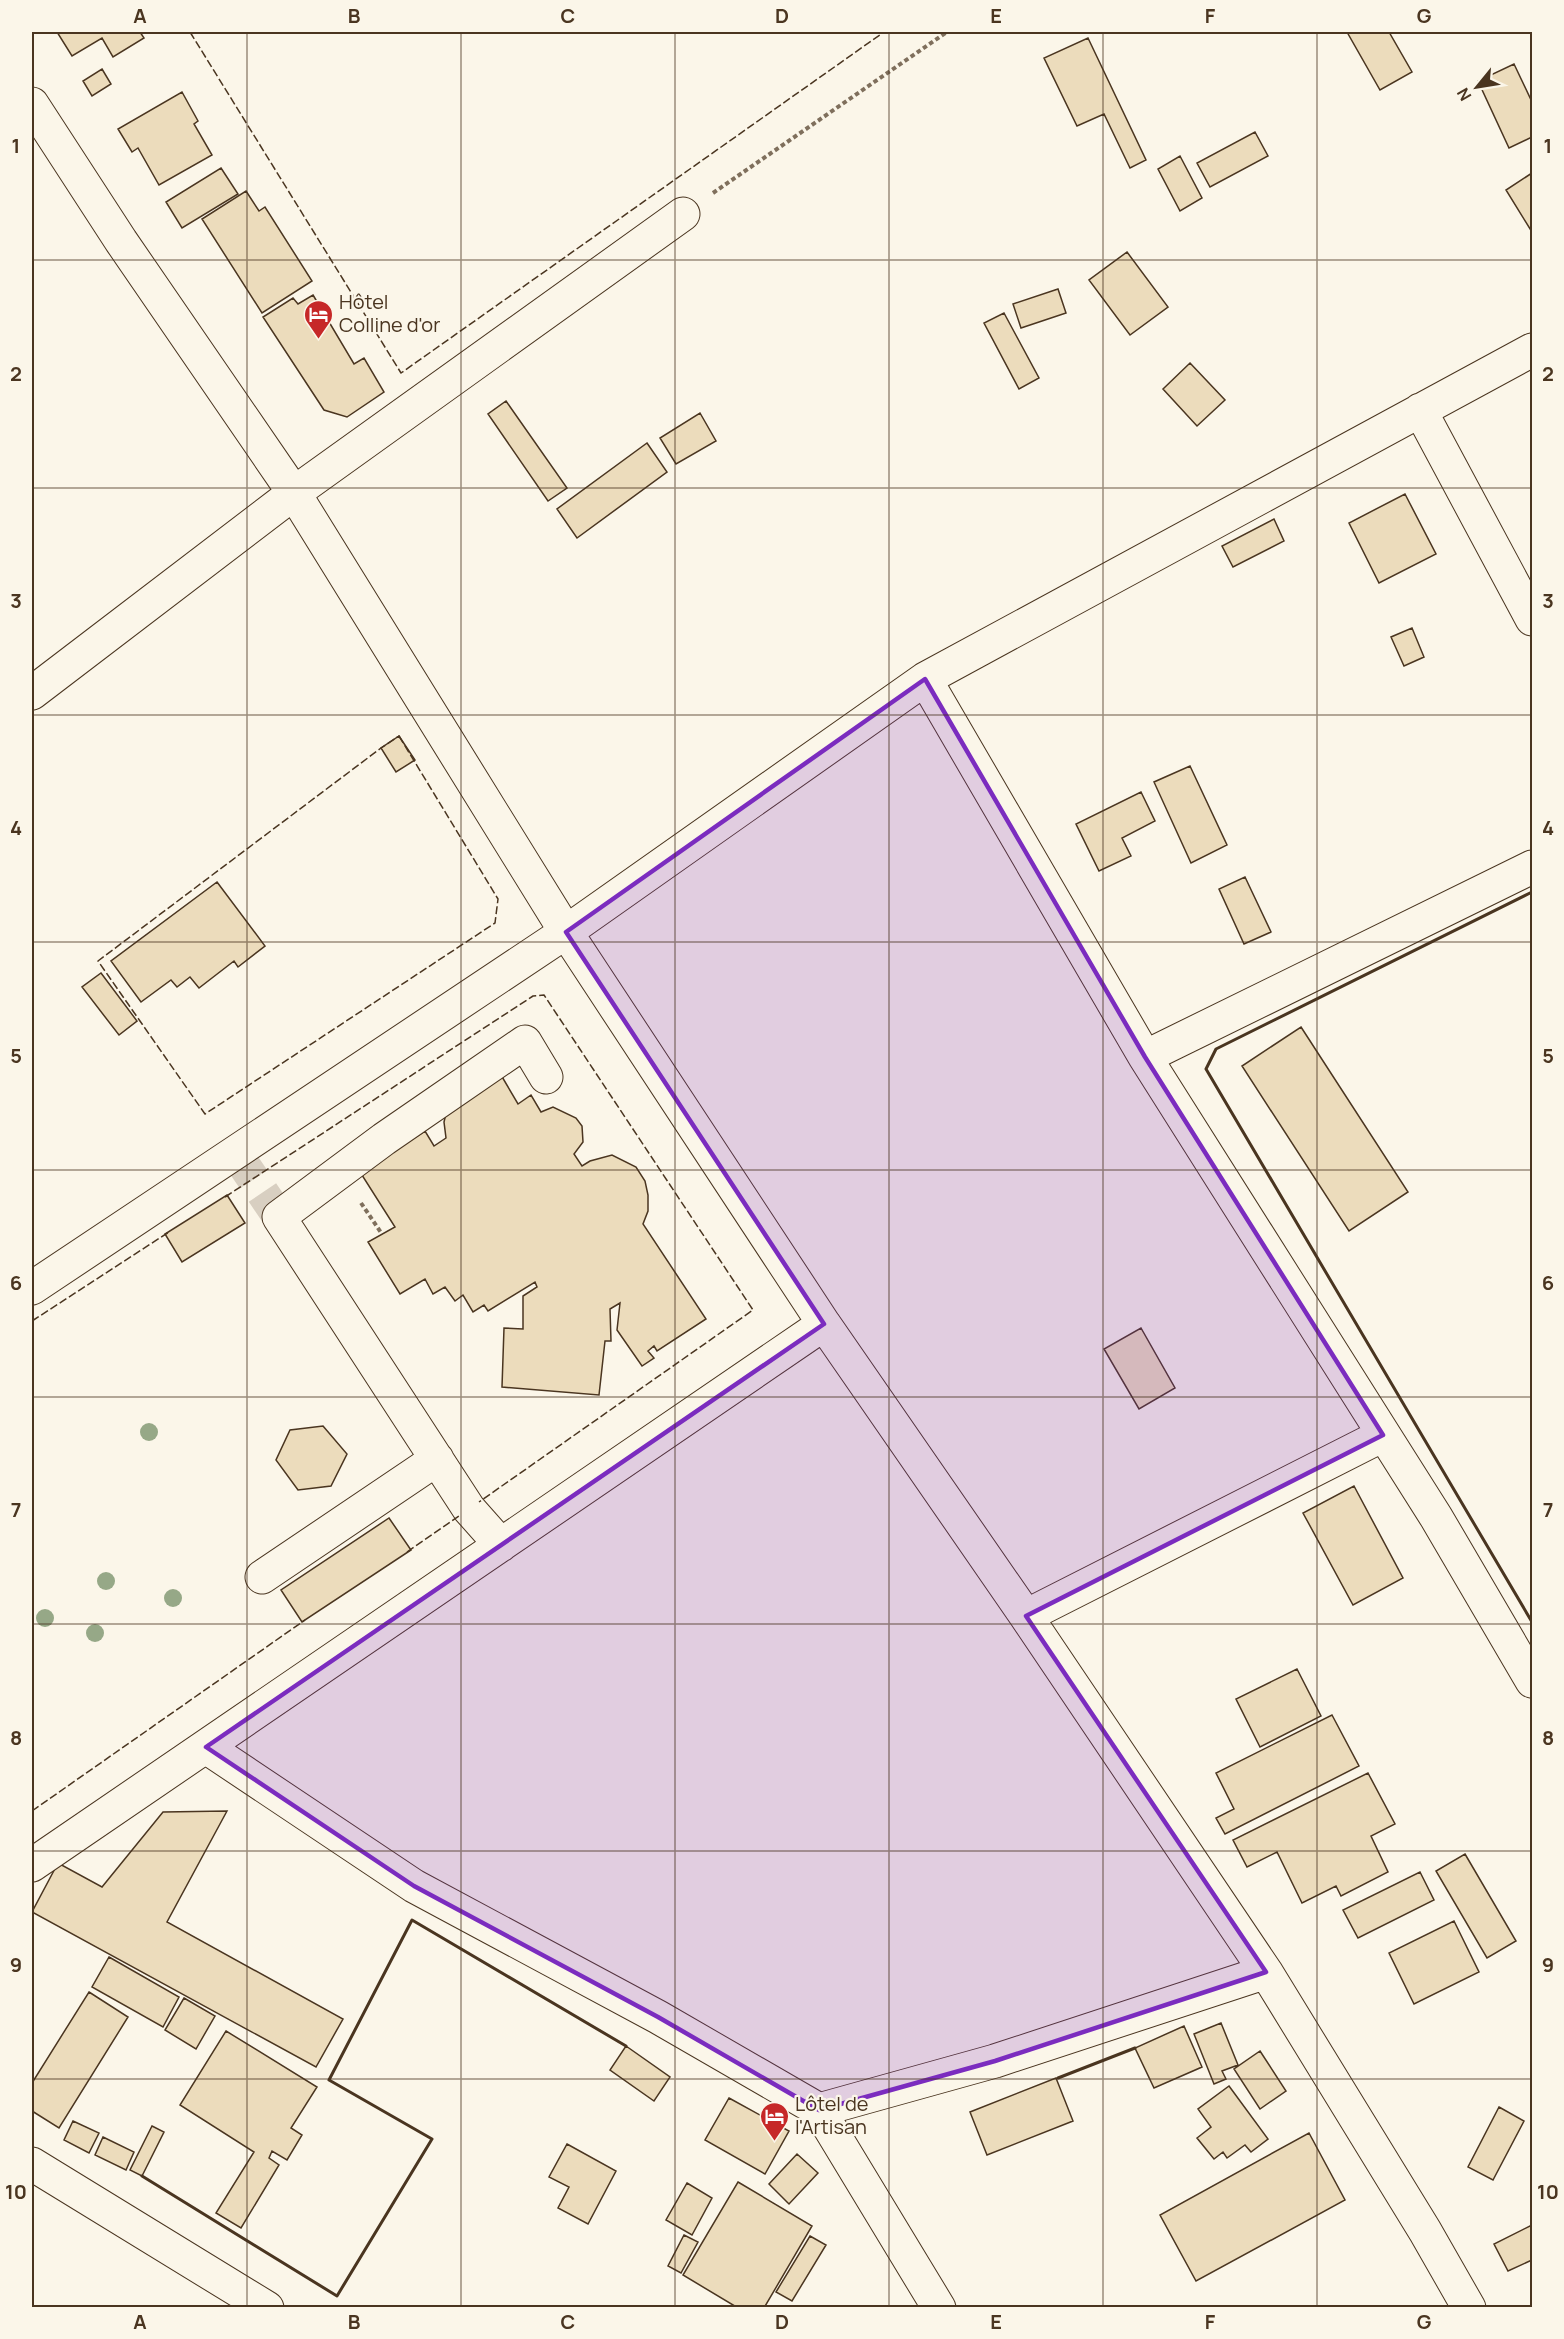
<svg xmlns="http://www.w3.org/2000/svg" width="1564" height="2339" font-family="Manrope,sans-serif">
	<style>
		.building { fill: #ecdcbc; stroke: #4a3520; stroke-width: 1.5 }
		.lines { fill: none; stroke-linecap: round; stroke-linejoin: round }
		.minor-tunnel { stroke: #d8cfc1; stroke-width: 33; stroke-dasharray: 33 16; stroke-linecap: butt }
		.minor-casing { stroke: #4a3520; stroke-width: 35 }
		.path { stroke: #7f6f5c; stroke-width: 4; stroke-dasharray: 4.5 3; stroke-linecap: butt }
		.minor { stroke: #fbf6e9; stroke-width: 33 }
		.fence { stroke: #4a3520; stroke-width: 1.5; stroke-dasharray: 8 3; stroke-linecap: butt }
		.wall { stroke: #4a3520; stroke-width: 3 }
		.tree { fill: #96a887 }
		.marked { fill: #7b2cbf; fill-opacity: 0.2; stroke: #7b2cbf; stroke-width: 4.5; stroke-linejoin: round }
		.grid { fill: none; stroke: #4a3520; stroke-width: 1.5; stroke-opacity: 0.55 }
		.labels { text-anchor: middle; stroke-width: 4.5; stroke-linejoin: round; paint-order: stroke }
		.poi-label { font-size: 20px; fill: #4a3520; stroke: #fbf6e9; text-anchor: start }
		.neatline { fill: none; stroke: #4a3520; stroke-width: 2 }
		.grid-label { font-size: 20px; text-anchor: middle; font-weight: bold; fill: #4a3520 }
	</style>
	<rect width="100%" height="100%" fill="#fbf6e9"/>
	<!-- building -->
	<path class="building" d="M57 32H140L144 38 113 57 102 38 72 56Z
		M1347 32H1389L1412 72 1380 90Z
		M1088 38 1146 160 1130 168 1104 114 1077 126 1044 58Z
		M1514 64 1532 102V137L1509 148 1478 81Z
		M102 69 111 84 92 96 83 81Z
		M182 92 198 121 194 124 212 155 159 185 138 148 132 152 118 129Z
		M1255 132 1268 156 1210 187 1197 163Z
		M1180 156 1202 198 1180 211 1158 169Z
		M221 168 238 194 182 228 166 202Z
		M1532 173V232L1506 190Z
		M246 191 259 211 265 207 312 281 262 313 202 219Z
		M1127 252 1168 307 1130 335 1089 280Z
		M1058 289 1066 313 1021 328 1013 304Z
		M313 295 354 364 364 358 384 392 347 417 324 410 263 317 293 298 298 304Z
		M1004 313 1039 378 1019 389 984 323Z
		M1190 363 1225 400 1197 426 1163 389Z
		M506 401 567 488 548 501 488 414Z
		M700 413 716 441 676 464 660 438Z
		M647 443 667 472 577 538 557 509Z
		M1405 494 1436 554 1379 583 1349 523Z
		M1274 519 1284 541 1233 567 1222 546Z
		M1412 628 1424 657 1404 666 1391 637Z
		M399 736 415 760 396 772 381 748Z
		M1190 766 1227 845 1191 863 1154 782Z
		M1141 792 1155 821 1122 838 1131 856 1099 871 1076 824Z
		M1245 877 1271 932 1244 944 1219 889Z
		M217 882 265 946 238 967 234 961 199 988 190 977 177 987 171 980 141 1002 111 961Z
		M101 973 137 1021 119 1035 82 987Z
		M1301 1027 1408 1192 1349 1231 1242 1066Z
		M501 1075 518 1104 531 1095 541 1112 553 1107 576 1118 582 1126 583 1142 574 1154 582 1166 590 1161 612 1155 636 1167 645 1181 648 1195V1211L643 1224 706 1319 657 1351 654 1346 648 1351 654 1358 642 1366 617 1330 620 1303 610 1309 611 1341H605L599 1395 502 1387 504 1328 523 1329V1296L537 1287 535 1282 488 1311 484 1305 473 1312 463 1295 455 1301 445 1287 433 1294 425 1279 400 1294 368 1242 395 1227 360 1172 425 1131 434 1146 446 1138 444 1122 448 1105Z
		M227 1195 245 1223 182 1262 165 1234Z
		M1141 1328 1175 1388 1139 1409 1104 1349Z
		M323 1426 347 1454 331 1486 298 1490 276 1460 290 1430Z
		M1354 1486 1403 1578 1353 1605 1303 1513Z
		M389 1518 411 1550 302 1622 281 1590Z
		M1297 1669 1321 1716 1260 1747 1236 1699Z
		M1332 1715 1359 1766 1225 1834 1216 1818 1234 1809 1216 1773Z
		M1368 1773 1395 1824 1371 1836 1388 1872 1341 1896 1336 1886 1302 1903 1277 1852 1247 1867 1233 1840Z
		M227 1811 167 1922 343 2019 316 2067 32 1912 58 1863 102 1887 163 1812Z
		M1465 1854 1516 1941 1487 1958 1436 1871Z
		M1420 1872 1434 1900 1358 1938 1343 1910Z
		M1454 1921 1479 1972 1414 2004 1389 1953Z
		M109 1957 179 1997 163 2027 92 1987Z
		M89 1992 128 2017 59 2128 32 2111V2083Z
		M184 1998 215 2016 196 2049 165 2030Z
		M1221 2023 1238 2065 1222 2071 1226 2079 1214 2084 1194 2034Z
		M1184 2026 1202 2067 1154 2088 1135 2048Z
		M226 2031 317 2087 291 2128 302 2135 287 2160 272 2151 269 2158 279 2165 241 2228 216 2213 254 2152 180 2105Z
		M626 2046 670 2077 654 2101 610 2070Z
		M1260 2051 1286 2091 1260 2109 1234 2069Z
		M1056 2078 1073 2121 987 2155 970 2112Z
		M1229 2086 1268 2139 1251 2152 1245 2145 1227 2158 1223 2152 1214 2159 1197 2138 1211 2127 1198 2109Z
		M729 2098 789 2131 765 2174 705 2140Z
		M1499 2107 1524 2121 1493 2180 1468 2167Z
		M73 2121 99 2133 89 2153 64 2140Z
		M152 2126 164 2132 142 2176 130 2170Z
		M1309 2133 1345 2200 1196 2281 1160 2215Z
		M103 2137 134 2152 126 2170 95 2155Z
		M567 2144 616 2171 588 2224 558 2208 569 2187 549 2177Z
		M797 2154 818 2173 789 2204 769 2184Z
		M738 2182 812 2226 764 2308H738L683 2275Z
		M687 2183 712 2198 692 2235 666 2220Z
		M1532 2225V2260L1508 2271 1494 2244Z
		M684 2235 698 2242 681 2273 668 2266Z
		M810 2236 826 2245 792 2301 776 2292Z"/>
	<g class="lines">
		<!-- minor-tunnel -->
		<path class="minor-tunnel" d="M235 1152 279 1217"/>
		<defs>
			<path id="minor" d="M32 104 121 241 294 493 566 932 824 1324 1026 1616 1266 1972 1425 2231 1469 2308
				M1420 410 1532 619
				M925 679 1145 1057 1436 1517 1532 1681
				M32 693 294 493 683 214
				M1145 1057 1532 867
				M32 1288 566 932 925 679 1532 350
				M501 1545 469 1509 279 1217 384 1139 525 1042 546 1077
				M262 1577 437 1459
				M1026 1616 1383 1435
				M206 1747 414 1886 658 2017 819 2110 939 2308
				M32 1865 824 1324
				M819 2110 995 2061 1266 1972
				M32 2164 267 2308"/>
		</defs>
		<!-- minor casing -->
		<use href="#minor" class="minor-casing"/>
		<!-- path -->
		<path class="path" d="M713 193 947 32
			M361 1203 382 1234"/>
		<!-- minor -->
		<use href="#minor" class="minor"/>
		<!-- fence -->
		<path class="fence" d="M190 32 401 373 884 32
			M399 736 498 899 495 923 205 1114 98 961 381 748Z
			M225 1197 533 996 544 995 753 1310 479 1502
			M32 1321 169 1232
			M407 1552 459 1516
			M32 1811 305 1620"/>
		<!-- wall -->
		<path class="wall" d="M1532 892 1216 1049 1206 1069 1532 1622
			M1058 2078 1135 2048
			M142 2176 337 2296 432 2139 329 2080 412 1920 626 2046"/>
	</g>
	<!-- trees -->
	<g class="tree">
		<circle cx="149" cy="1432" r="9"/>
		<circle cx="106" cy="1581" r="9"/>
		<circle cx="173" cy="1598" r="9"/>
		<circle cx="45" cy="1618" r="9"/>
		<circle cx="95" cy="1633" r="9"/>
	</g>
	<!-- marked area -->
	<path class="marked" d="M925 679 1145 1057 1383 1435 1026 1616 1266 1972 995 2061 819 2110 658 2017 414 1886 206 1747 824 1324 566 932Z"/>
	<!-- grid -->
	<path class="grid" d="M247 32V2308M461 32V2308M675 32V2308M889 32V2308M1103 32V2308M1317 32V2308M32 260H1532M32 488H1532M32 715H1532M32 942H1532M32 1170H1532M32 1397H1532M32 1624H1532M32 1851H1532M32 2079H1532"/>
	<!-- icons -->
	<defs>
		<symbol id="hotel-pin" viewBox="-11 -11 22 30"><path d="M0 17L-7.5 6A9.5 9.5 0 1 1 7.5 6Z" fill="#c62828" stroke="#fbf6e9"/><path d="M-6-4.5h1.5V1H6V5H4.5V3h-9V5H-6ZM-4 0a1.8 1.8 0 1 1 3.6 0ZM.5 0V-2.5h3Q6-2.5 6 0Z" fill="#fff"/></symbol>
	</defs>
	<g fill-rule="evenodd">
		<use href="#hotel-pin" x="302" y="298" width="33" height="45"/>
		<use href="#hotel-pin" x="758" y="2100" width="33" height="45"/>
	</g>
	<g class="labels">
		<!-- poi labels -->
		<g class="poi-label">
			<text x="339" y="309">Hôtel<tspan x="339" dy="23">Colline d'or</tspan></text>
			<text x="795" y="2111">Lôtel de<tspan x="795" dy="23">l'Artisan</tspan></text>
		</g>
	</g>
	<!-- border -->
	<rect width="1564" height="2339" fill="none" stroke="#fbf6e9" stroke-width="66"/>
	<!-- north arrow -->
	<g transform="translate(1477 87) rotate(240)" stroke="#fbf6e9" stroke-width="4.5" paint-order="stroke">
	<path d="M0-4.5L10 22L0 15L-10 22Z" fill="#4a3520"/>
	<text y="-9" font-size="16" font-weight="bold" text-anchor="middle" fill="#4a3520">N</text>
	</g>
	<rect x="33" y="33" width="1498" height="2273" class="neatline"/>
	<g class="grid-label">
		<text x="140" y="23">A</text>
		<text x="354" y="23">B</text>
		<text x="568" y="23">C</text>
		<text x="782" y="23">D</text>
		<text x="996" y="23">E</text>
		<text x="1210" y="23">F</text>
		<text x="1424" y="23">G</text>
		<text x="16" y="153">1</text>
		<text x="1548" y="153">1</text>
		<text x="16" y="381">2</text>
		<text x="1548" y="381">2</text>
		<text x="16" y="608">3</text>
		<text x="1548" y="608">3</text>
		<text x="16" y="835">4</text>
		<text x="1548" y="835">4</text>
		<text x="16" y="1063">5</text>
		<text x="1548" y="1063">5</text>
		<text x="16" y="1290">6</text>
		<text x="1548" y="1290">6</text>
		<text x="16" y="1517">7</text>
		<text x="1548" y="1517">7</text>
		<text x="16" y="1745">8</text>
		<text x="1548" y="1745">8</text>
		<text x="16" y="1972">9</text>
		<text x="1548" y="1972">9</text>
		<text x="16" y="2199">10</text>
		<text x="1548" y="2199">10</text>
		<text x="140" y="2329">A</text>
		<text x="354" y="2329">B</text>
		<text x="568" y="2329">C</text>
		<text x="782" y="2329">D</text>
		<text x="996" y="2329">E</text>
		<text x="1210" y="2329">F</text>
		<text x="1424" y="2329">G</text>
	</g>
</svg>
